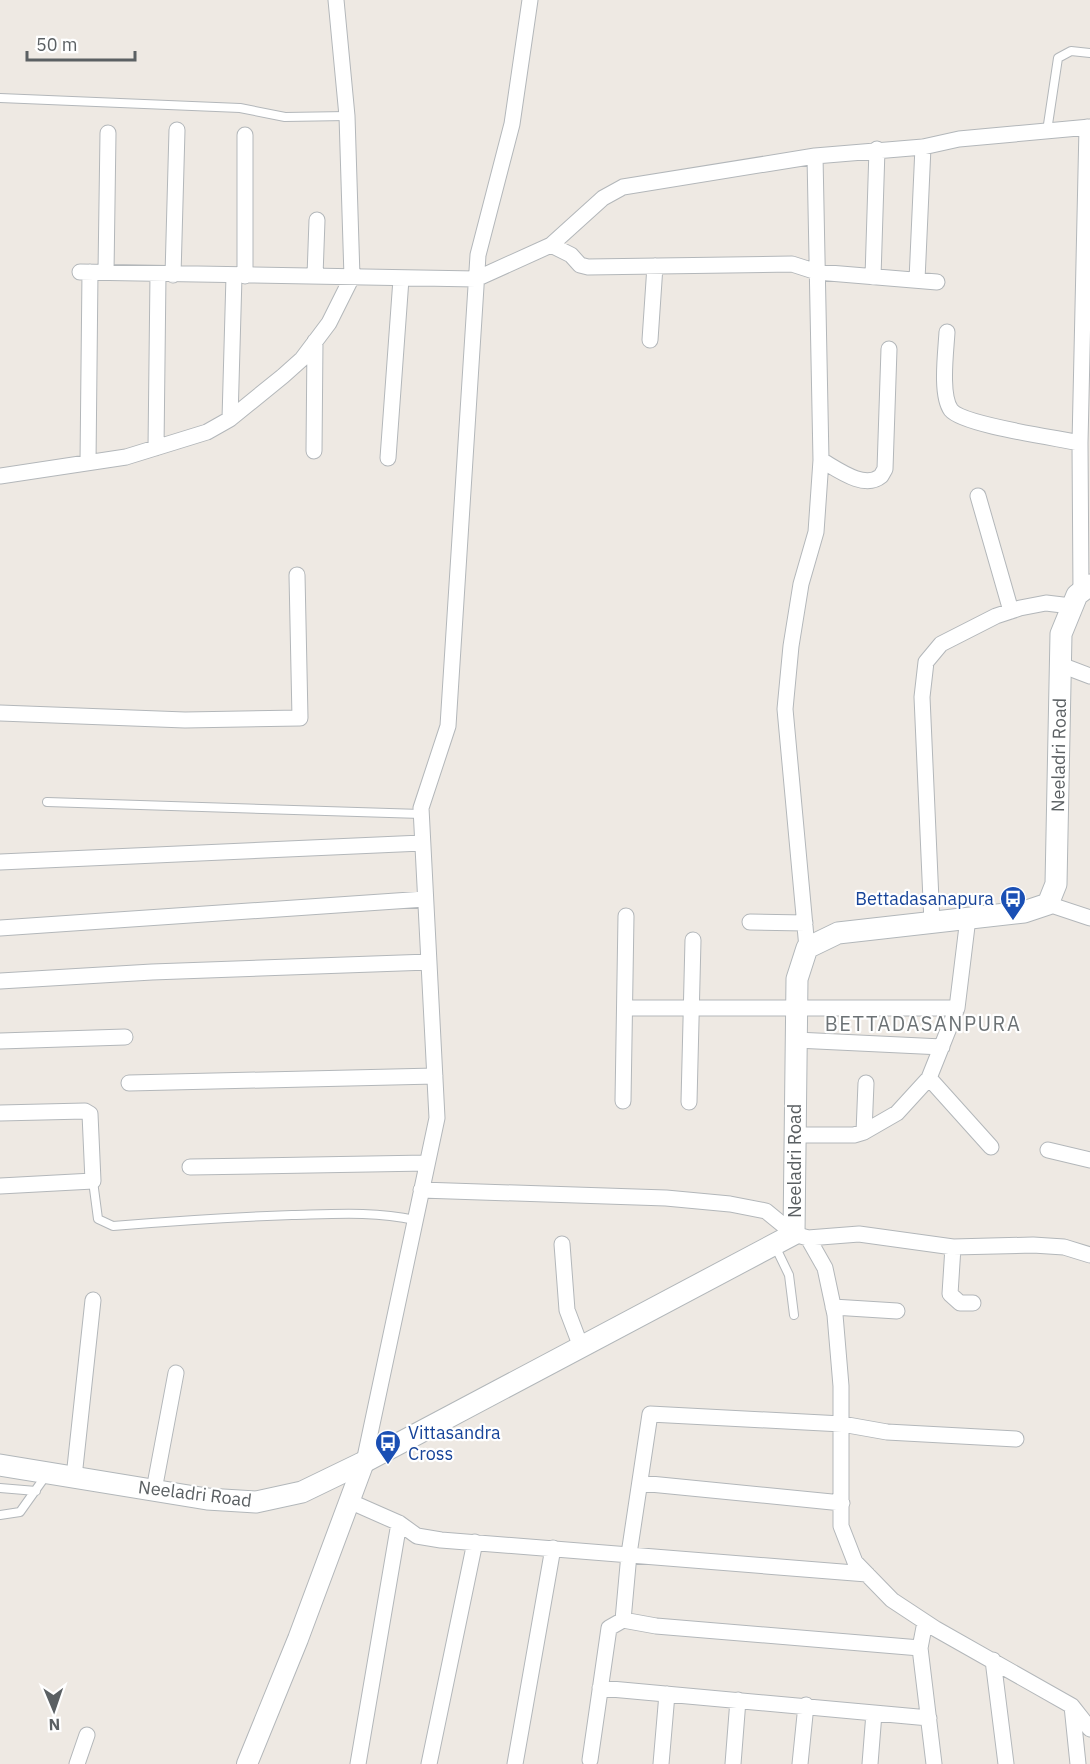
<svg xmlns="http://www.w3.org/2000/svg" width="1090" height="1764" font-family="'IBM Plex Sans',sans-serif">
	<style>
		.lines { fill: none; stroke-linecap: round; stroke-linejoin: round }
		.service-casing { stroke: #b3b7ba; stroke-width: 10 }
		.minor-casing { stroke: #b3b7ba; stroke-width: 17 }
		.tertiary-casing { stroke: #b3b7ba; stroke-width: 22 }
		.secondary-casing { stroke: #b2b7ba; stroke-width: 23 }
		.service { stroke: #fff; stroke-width: 8 }
		.minor { stroke: #fff; stroke-width: 15 }
		.tertiary { stroke: #fff; stroke-width: 20 }
		.secondary { stroke: #fff; stroke-width: 21 }
		.labels { text-anchor: middle; stroke-width: 4.5; stroke-linejoin: round; paint-order: stroke }
		.street-label { font-size: 18px; fill: #5b6063; stroke: #fff }
		.transit-label { font-size: 18px; fill: #164399; stroke: #fff; text-anchor: end }
		.neighbourhood-label { font-size: 20px; letter-spacing: 1.5px; fill: #6c7275; stroke: #fff }
	</style>
	<rect width="100%" height="100%" fill="#eee9e3"/>
	<g class="lines">
		<defs>
			<path id="service" d="M0 98 240 108 285 117 347 116
				M1047 131 1058 58 1071 51 1090 53
				M47 802 421 814
				M93 1181 98 1219 113 1226C173 1221 232 1217 292 1215 334 1214 374 1211 415 1220
				M775 1246 789 1275 794 1315
				M0 1488 36 1491
				M0 1515 20 1512 47 1474"/>
			<path id="minor" d="M245 135V276
				M551 245 571 255 580 265 588 267 792 264 817 272 937 282
				M80 272 476 279 551 245 603 198 623 187 815 156 923 147 959 139 1090 127
				M106 272 108 133
				M173 275 177 130
				M315 276 317 220
				M873 277 877 149
				M917 280 923 147
				M947 332C946 351 940 395 951 410 963 425 1057 438 1080 443
				M650 340 655 266
				M230 419 234 276
				M156 448 158 274
				M314 451 315 341
				M388 458 401 279
				M821 460C837 469 864 490 881 476L885 469 889 349
				M88 462 90 272
				M0 476 126 457 207 432 230 419 283 376 302 359 329 323 352 277 347 116 336 0
				M978 496 1011 611
				M1081 592 1080 443 1087 127
				M1061 665 1090 676
				M0 713 185 720 300 718 297 575
				M0 862 422 843
				M1048 904 1090 918
				M750 922 805 923
				M932 923 922 697 926 662 941 644 996 616 1020 608 1046 603 1071 606
				M0 928 425 899
				M807 948 785 709 791 646 801 584 816 532 821 460 815 156
				M0 981 152 972 429 962
				M625 1008H957L968 918
				M796 1040 942 1047
				M0 1041 125 1037
				M929 1078 991 1147
				M129 1083 435 1076
				M623 1101 626 916
				M689 1102 693 940
				M0 1113 85 1111 90 1114 93 1181 0 1186
				M864 1132 866 1083
				M795 1135H854L864 1132 897 1113 929 1078 957 1008
				M1048 1150 1090 1160
				M190 1167 427 1163
				M421 1190 666 1198 730 1204 766 1211 794 1234 808 1238 859 1234 953 1247 1033 1245 1064 1247 1090 1255
				M808 1238 825 1268 835 1315 841 1386V1526L855 1562 892 1600 936 1629 1072 1706 1090 1729
				M562 1244 567 1310 581 1347
				M953 1247 950 1294 960 1303H973
				M833 1307 897 1311
				M364 1462 437 1118 421 808 448 726 478 255 512 124 530 0
				M74 1477 93 1300
				M640 1483 842 1503
				M154 1490 176 1373
				M349 1501 399 1523 417 1536 441 1540 867 1574
				M925 1622 920 1648 934 1764
				M920 1648 656 1626 623 1620 629 1554 650 1414 842 1424 887 1432 1016 1439
				M993 1660 1006 1764
				M600 1688 929 1718
				M1072 1706 1078 1764
				M590 1760 609 1628 623 1620
				M77 1764 87 1735
				M358 1764 399 1523
				M429 1764 475 1542
				M515 1764 553 1548
				M661 1764 667 1694
				M733 1764 738 1700
				M800 1764 806 1705
				M870 1764 874 1713"/>
			<path id="tertiary" d="M247 1764 298 1639 364 1462"/>
			<path id="secondary" d="M0 1465 207 1499 256 1502 302 1492 364 1462 794 1234 797 979 807 948 838 933 1024 912 1048 904 1056 884 1061 634 1077 595 1090 585"/>
		</defs>
		<!-- service casing -->
		<use href="#service" class="service-casing"/>
		<!-- minor casing -->
		<use href="#minor" class="minor-casing"/>
		<!-- tertiary casing -->
		<use href="#tertiary" class="tertiary-casing"/>
		<!-- secondary casing -->
		<use href="#secondary" class="secondary-casing"/>
		<!-- service -->
		<use href="#service" class="service"/>
		<!-- minor -->
		<use href="#minor" class="minor"/>
		<!-- tertiary -->
		<use href="#tertiary" class="tertiary"/>
		<!-- secondary -->
		<use href="#secondary" class="secondary"/>
	</g>
	<!-- icons -->
	<defs>
		<symbol id="bus-pin" viewBox="-11 -11 22 30"><path d="M0 17L-7.5 6A9.5 9.5 0 1 1 7.5 6Z" fill="#1a4fb4" stroke="#fff"/><path d="M-5-6H5V4H4V6H2V4H-2V6H-4V4H-5ZM-3.5-4V0h7V-4ZM-3.5 1.2v1.5H-2V1.2ZM2 1.2v1.5H3.5V1.2Z" fill="#fff"/></symbol>
	</defs>
	<g fill-rule="evenodd">
		<use href="#bus-pin" x="998" y="884" width="30" height="40"/>
		<use href="#bus-pin" x="373" y="1428" width="30" height="40"/>
	</g>
	<g class="labels">
		<!-- street labels -->
		<g class="street-label">
			<text transform="translate(1059 755) rotate(-89)" y="6">Neeladri Road</text>
			<text transform="translate(795 1161) rotate(-90)" y="6">Neeladri Road</text>
			<text transform="translate(195 1494) rotate(7)" y="6">Neeladri Road</text>
		</g>
		<!-- transit labels -->
		<g class="transit-label">
			<text x="994" y="905">Bettadasanapura</text>
			<text x="408" y="1439" text-anchor="start">Vittasandra<tspan x="408" dy="21">Cross</tspan></text>
		</g>
		<!-- neighbourhood labels -->
		<g class="neighbourhood-label">
			<text x="923" y="1031">BETTADASANPURA</text>
		</g>
	</g>
	<!-- north arrow -->
	<g transform="translate(54 1710) rotate(178)" stroke="#ffffff" stroke-width="4.5" paint-order="stroke">
	<path d="M0-4.5L10 22L0 15L-10 22Z" fill="#5b6063"/>
	<text y="-9" font-size="16" font-weight="bold" text-anchor="middle" fill="#5b6063">N</text>
	</g>
	<!-- scale -->
	<path d="M27 51v9h108v-9" fill="none" stroke="#5b6063" stroke-width="3"/>
	<text x="36" y="51" font-size="18" fill="#5b6063" stroke="#ffffff" stroke-width="4.5" paint-order="stroke">50 m</text>
</svg>
